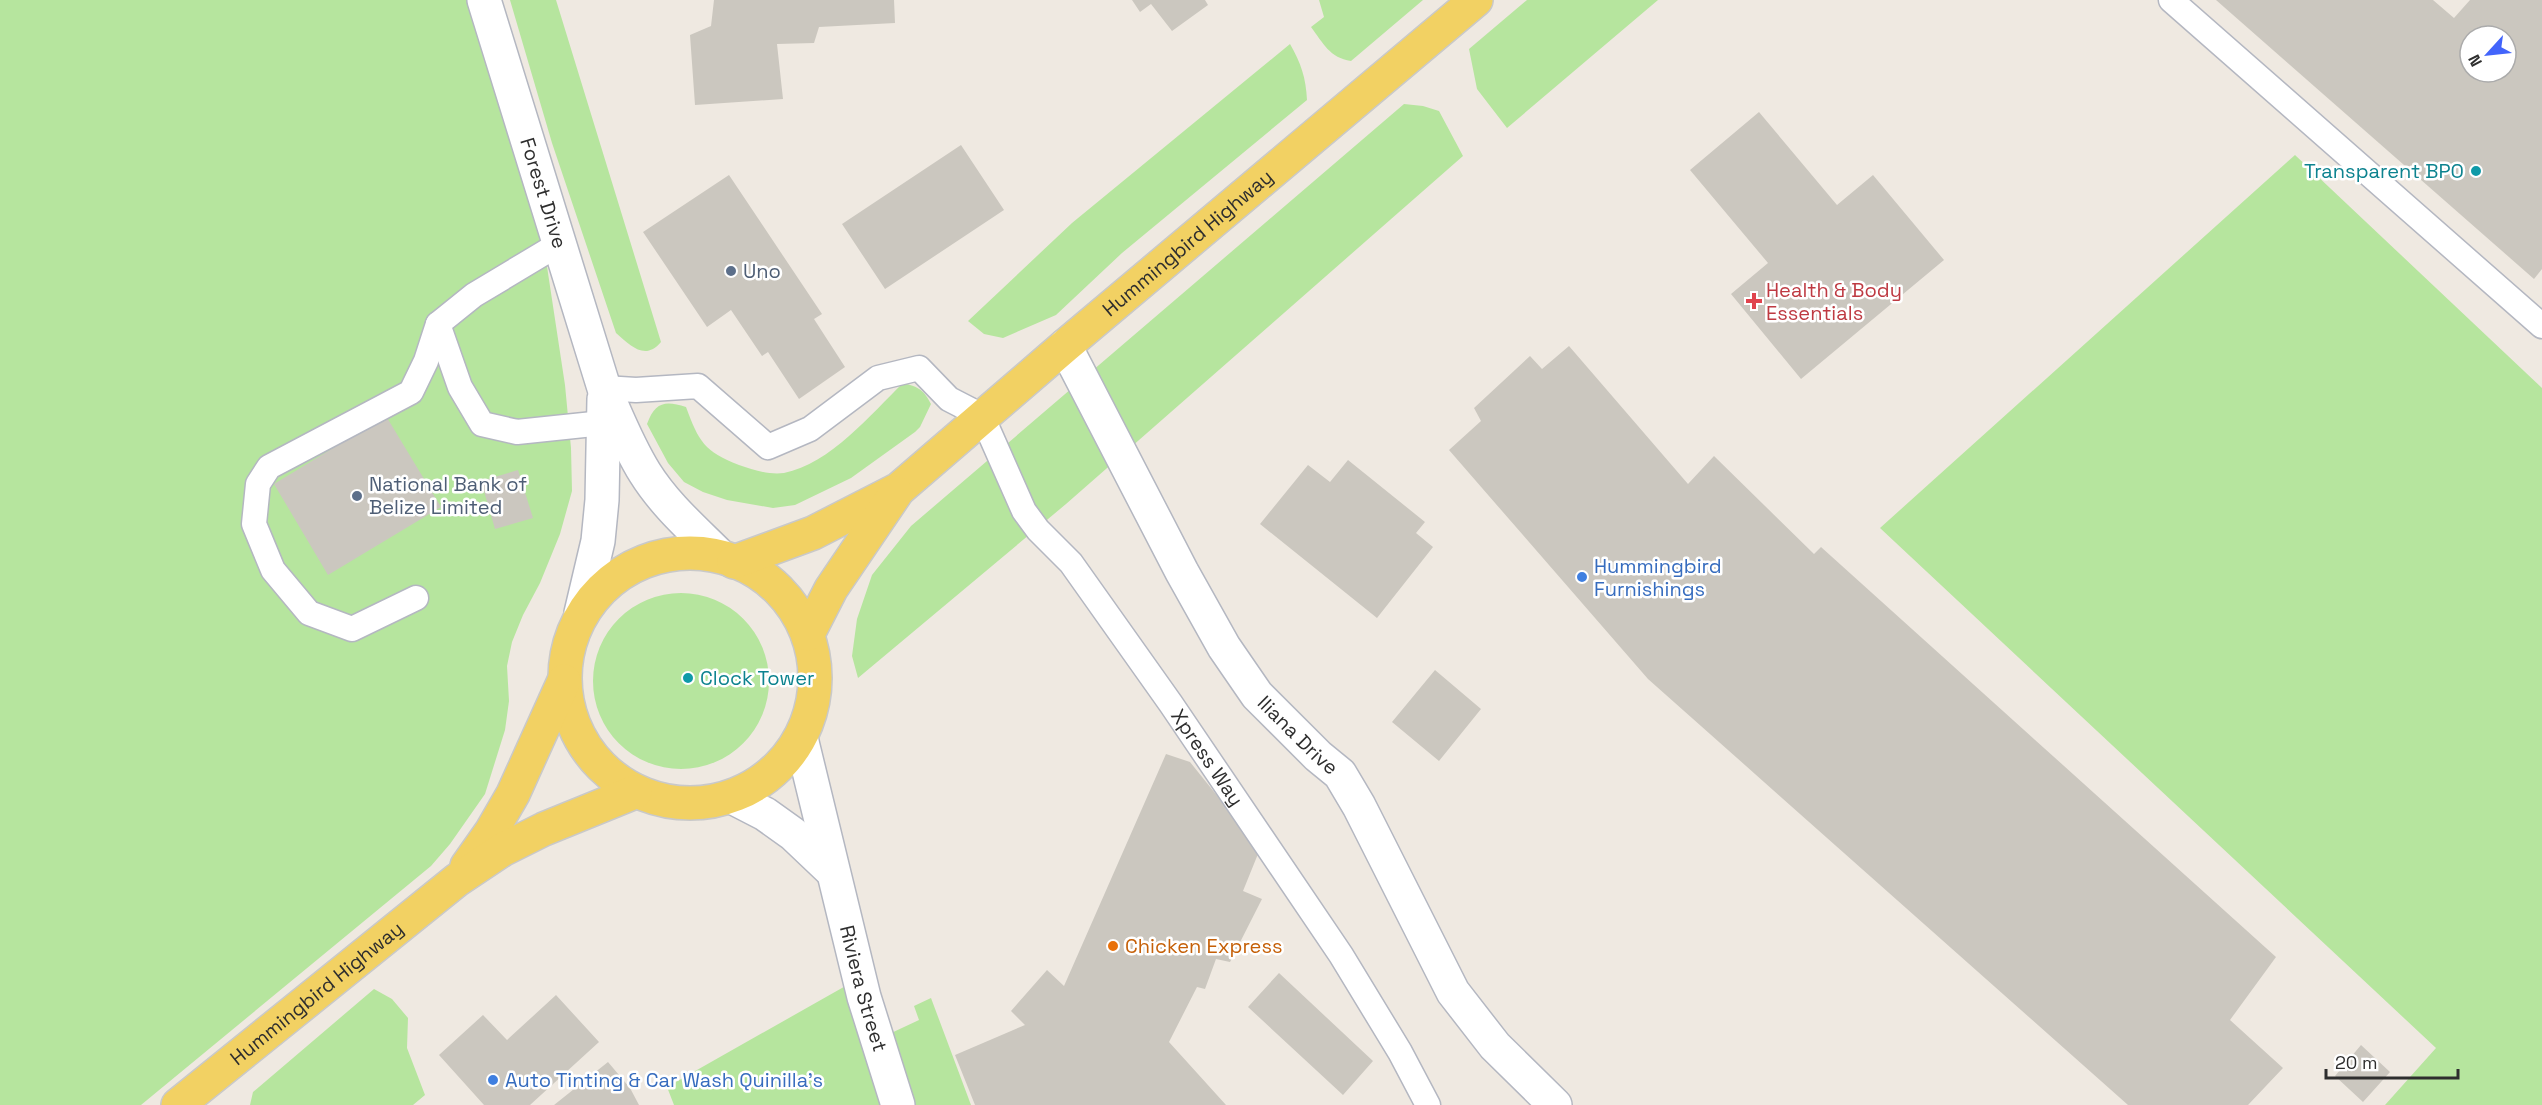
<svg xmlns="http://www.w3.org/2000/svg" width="2542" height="1105" font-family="'Space Grotesk',sans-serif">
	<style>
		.green { fill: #b6e59e }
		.building { fill: #cbc7bf; fill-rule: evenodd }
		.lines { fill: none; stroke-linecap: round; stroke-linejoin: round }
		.lane-casing { stroke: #b4b7c1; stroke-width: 27 }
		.street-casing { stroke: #b4b7c1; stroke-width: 36 }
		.secondary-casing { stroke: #b4b7c1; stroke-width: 36 }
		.primary-casing { stroke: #c9c9c9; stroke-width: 36 }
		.lane { stroke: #fff; stroke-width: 24 }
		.street { stroke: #fff; stroke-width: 33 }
		.secondary { stroke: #fff; stroke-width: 33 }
		.primary { stroke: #f2d163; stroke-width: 33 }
		.culture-dot { fill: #0f9aa8; stroke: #fff; stroke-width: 2 }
		.service-dot { fill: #5c6f8a; stroke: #fff; stroke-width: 2 }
		.health-dot { fill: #e0444e; stroke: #fff; stroke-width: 2 }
		.shop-dot { fill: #3f7fe0; stroke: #fff; stroke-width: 2 }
		.food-dot { fill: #e8710a; stroke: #fff; stroke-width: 2 }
		.labels { text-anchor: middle; stroke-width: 5; stroke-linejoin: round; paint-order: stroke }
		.culture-label { font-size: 20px; fill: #0d838f; stroke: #fff; text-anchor: end }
		.street-label { font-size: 20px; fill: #2e2e2e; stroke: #fff }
		.service-label { font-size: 20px; fill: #4e5e75; stroke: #fff; text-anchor: start }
		.health-label { font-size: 20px; fill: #be3a42; stroke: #fff; text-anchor: start }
		.shop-label { font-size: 20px; fill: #366cbe; stroke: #fff; text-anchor: start }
		.food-label { font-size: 20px; fill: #c56008; stroke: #fff; text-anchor: start }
	</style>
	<rect width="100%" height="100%" fill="#efe9e1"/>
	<!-- green -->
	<path class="green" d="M0 0H484L529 148 565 385 571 448 572 491 560 534 540 583 523 615 512 642 507 666 509 701 505 730 485 794 450 844 431 866 141 1105H0Z
		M510 0H556L661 342C645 361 631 346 616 333L552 143Z
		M1319 0H1423L1351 61C1330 58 1323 43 1311 27L1324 17Z
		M1527 0H1658L1507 128 1477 89 1469 49Z
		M1290 44C1301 63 1306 78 1307 100L1122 253 1056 315 1003 338 984 334 968 321 1072 223Z
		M1404 104 1423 106 1439 111 1463 156 1066 504 858 678 852 656 857 619 872 575 911 526Z
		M2295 155 2542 388V1105H2385L2436 1048 1880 528Z
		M903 383C919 387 924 390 931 404L920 427 915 432 851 478 795 505 773 508 727 500 703 492 684 482 668 463 647 424C655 402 665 400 686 407 699 442 704 451 739 465 753 470 769 475 784 473 830 464 871 414 903 383Z
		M593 681a88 88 0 1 1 176 0a88 88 0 1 1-176 0Z
		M849 984 872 1042 919 1020 914 1006 931 998 971 1105H674L667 1087Z
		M374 989 392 999 408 1018 407 1048 425 1095 413 1105H250L253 1092Z"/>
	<!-- building -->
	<path class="building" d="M714 0H894L895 23 819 27 814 43 777 44 783 99 695 105 690 35 711 26Z
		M1132 0H1205L1208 5 1172 31 1151 4 1140 12Z
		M2216 0H2433L2454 18 2470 0H2542V269L2534 279ZM2470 36H2506V72H2470Z
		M1759 112 1837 205 1873 175 1944 260 1801 379 1731 294 1768 263 1690 170Z
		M961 145 1004 210 885 289 842 224Z
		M729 175 822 314 814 319 845 367 799 399 768 352 762 356 731 310 707 327 643 232Z
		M1569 346 1688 484 1714 456 1814 554 1821 547 2276 957 2230 1020 2283 1068 2248 1105H2128L1648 679 1449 450 1481 421 1474 408 1530 356 1542 369Z
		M386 416 441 507 328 575 274 484Z
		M1348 460 1425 522 1416 533 1433 547 1377 618 1260 524 1308 465 1330 482Z
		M518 470 533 518 495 529 481 481Z
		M1435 670 1481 709 1439 761 1392 722Z
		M1166 754 1190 762 1260 849 1243 891 1262 899 1230 962 1216 959 1205 989 1197 987 1169 1042 1226 1105H975L955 1055 1025 1025 1011 1011 1047 970 1064 986Z
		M1279 973 1373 1061 1343 1095 1248 1007Z
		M556 995 599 1042 530 1105H484L439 1055 483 1015 507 1040Z
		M2361 1045 2390 1072 2363 1102 2335 1076Z
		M608 1062 630 1088 639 1105H554Z"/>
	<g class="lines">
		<defs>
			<g id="lane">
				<path d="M2171 0 2542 326"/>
				<path d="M438 324 460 387 482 424 517 432 603 423"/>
				<path id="s1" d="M604 388 636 390 698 386 768 447 810 429 878 378 919 368 949 399 982 416 1024 511 1038 530 1071 563 1171 704 1341 955 1400 1052 1428 1105"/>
				<path d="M416 598 352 629 309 613 273 570 254 524 258 484 269 467 411 392 426 361 438 324 474 295 559 244"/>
			</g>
			<g id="street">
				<path id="s2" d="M1065 346 1182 572 1224 647 1257 695 1318 756 1340 774 1359 806 1453 992 1495 1046 1555 1105"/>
				<path id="s3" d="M801 738 864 997 898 1105"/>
				<path d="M732 797 765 814 793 834 833 872"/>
			</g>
			<g id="secondary">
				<path id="s4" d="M484 0 604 388C617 417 628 446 645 473 665 505 694 530 720 556"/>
				<path d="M581 613 598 541 602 500 604 399"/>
			</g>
			<g id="primary">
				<circle cx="690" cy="678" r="125"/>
				<path id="s5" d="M734 562 813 533 899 489 1065 346 1476 0"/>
				<path d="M808 634 831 589 896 493"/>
				<path d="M467 866 491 832 513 794 564 681"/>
				<path id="s6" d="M178 1105 457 880 502 850 544 829 635 792"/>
			</g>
		</defs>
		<!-- lane casing -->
		<use href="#lane" class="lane-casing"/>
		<!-- street casing -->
		<use href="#street" class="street-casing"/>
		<!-- secondary casing -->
		<use href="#secondary" class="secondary-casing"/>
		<!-- primary casing -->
		<use href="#primary" class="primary-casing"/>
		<!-- lane -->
		<use href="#lane" class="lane"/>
		<!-- street -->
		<use href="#street" class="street"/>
		<!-- secondary -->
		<use href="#secondary" class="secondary"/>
		<!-- primary -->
		<use href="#primary" class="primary"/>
	</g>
	<!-- markers -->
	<g class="culture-dot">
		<circle cx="2476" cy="171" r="6"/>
		<circle cx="688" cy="678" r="6"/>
	</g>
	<g class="service-dot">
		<circle cx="731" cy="271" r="6"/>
		<circle cx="357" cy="496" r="6"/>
	</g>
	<path class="health-dot" d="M1751 292h6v6h6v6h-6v6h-6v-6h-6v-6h6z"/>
	<g class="shop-dot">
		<circle cx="1582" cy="577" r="6"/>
		<circle cx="493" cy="1080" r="6"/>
	</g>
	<circle class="food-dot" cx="1113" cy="946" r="6"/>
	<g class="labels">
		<!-- culture labels -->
		<g class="culture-label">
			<text x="2464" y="178">Transparent BPO</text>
			<text x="700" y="685" text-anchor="start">Clock Tower</text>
		</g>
		<!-- street labels -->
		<g class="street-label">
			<text dy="7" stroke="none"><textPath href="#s4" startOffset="202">Forest Drive</textPath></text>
			<text dy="7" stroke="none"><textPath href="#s5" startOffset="560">Hummingbird Highway</textPath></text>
			<text dy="7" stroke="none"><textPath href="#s2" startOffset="456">Iliana Drive</textPath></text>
			<text dy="7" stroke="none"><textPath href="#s1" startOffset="852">Xpress Way</textPath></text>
			<text dy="7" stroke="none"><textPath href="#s3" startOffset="258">Riviera Street</textPath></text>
			<text dy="7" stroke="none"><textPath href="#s6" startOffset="178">Hummingbird Highway</textPath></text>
		</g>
		<!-- service labels -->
		<g class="service-label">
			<text x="743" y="278">Uno</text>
			<text x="369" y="491">National Bank of<tspan x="369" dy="23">Belize Limited</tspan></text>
		</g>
		<!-- health labels -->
		<g class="health-label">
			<text x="1766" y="297">Health &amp; Body<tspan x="1766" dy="23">Essentials</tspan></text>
		</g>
		<!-- shop labels -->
		<g class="shop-label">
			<text x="1594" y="573">Hummingbird<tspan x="1594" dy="23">Furnishings</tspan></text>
			<text x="505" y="1087">Auto Tinting &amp; Car Wash Quinilla's</text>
		</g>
		<!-- food labels -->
		<g class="food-label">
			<text x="1125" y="953">Chicken Express</text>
		</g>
	</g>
	<!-- north arrow -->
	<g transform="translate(2488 54) rotate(243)"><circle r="28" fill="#ffffff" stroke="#ababab" stroke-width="1.5"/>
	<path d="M0-4.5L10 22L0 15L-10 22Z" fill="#4264fb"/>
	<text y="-9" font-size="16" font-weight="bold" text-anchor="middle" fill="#2e2e2e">N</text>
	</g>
	<!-- scale -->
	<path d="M2326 1069v9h132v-9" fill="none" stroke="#2e2e2e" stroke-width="3"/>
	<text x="2335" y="1069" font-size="18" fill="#2e2e2e" stroke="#ffffff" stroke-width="4.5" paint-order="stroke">20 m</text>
</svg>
